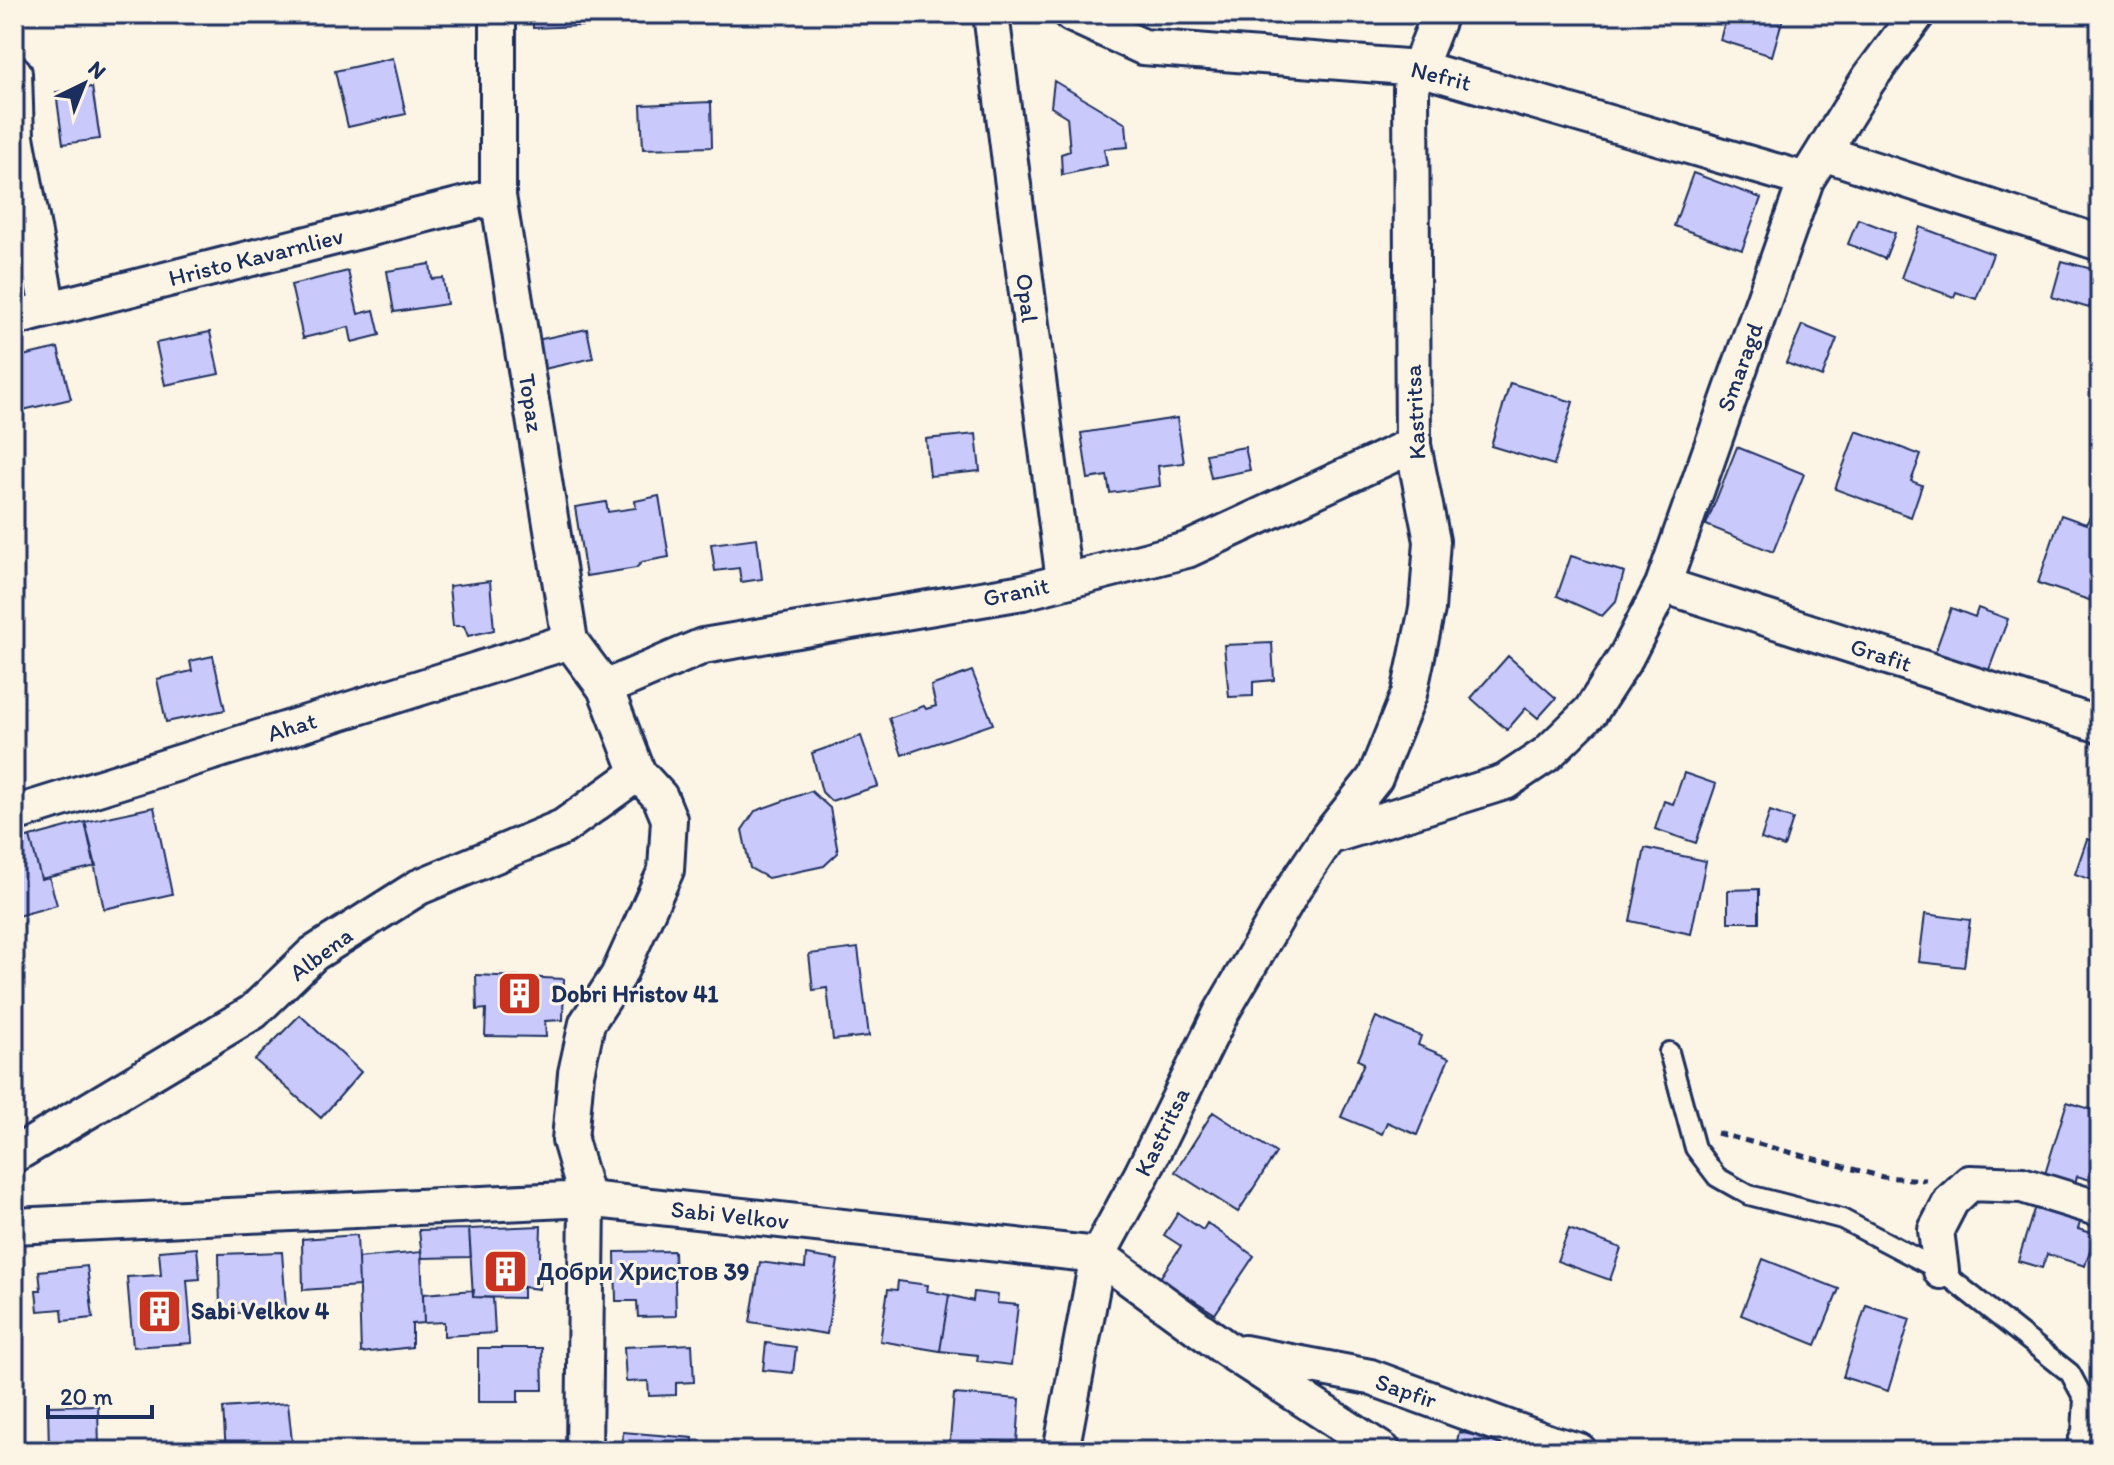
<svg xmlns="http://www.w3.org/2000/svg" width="2114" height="1465" font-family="Itim,sans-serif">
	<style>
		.building { fill: #cac9fc; stroke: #1b2f5e; stroke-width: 2 }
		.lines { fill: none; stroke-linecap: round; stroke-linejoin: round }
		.lane-casing { stroke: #1b2f5e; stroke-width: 24 }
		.street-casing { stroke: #1b2f5e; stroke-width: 40 }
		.path { stroke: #1b2f5e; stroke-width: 5; stroke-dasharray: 8 6; stroke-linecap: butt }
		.lane { stroke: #fcf5e5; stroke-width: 18 }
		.street { stroke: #fcf5e5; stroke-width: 34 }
		.labels { text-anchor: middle; stroke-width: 6; stroke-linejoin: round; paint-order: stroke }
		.street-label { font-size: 24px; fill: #1b2f5e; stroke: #fcf5e5 }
		.poi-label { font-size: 24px; font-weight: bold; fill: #1b2f5e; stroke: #fcf5e5; text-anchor: start }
	</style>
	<rect width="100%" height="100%" fill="#fcf5e5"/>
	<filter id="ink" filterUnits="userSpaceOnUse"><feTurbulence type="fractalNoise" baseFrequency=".0125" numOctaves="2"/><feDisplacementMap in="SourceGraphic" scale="16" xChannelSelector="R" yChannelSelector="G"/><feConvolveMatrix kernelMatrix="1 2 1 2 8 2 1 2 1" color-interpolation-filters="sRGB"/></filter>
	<g filter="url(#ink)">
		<!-- building -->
		<path class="building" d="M533 14H606V25L533 28Z
			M1670 14H1697L1695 21Z
			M1727 14H1784L1772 56 1720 40Z
			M393 58 406 114 348 127 335 71Z
			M1054 81 1126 124 1128 147 1104 149 1107 165 1062 175 1061 154 1070 151 1067 117 1051 107Z
			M92 87 100 139 63 144 56 92Z
			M711 102 712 147 643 149 641 105Z
			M1693 173 1761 198 1742 250 1674 226Z
			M1858 219 1895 233 1885 259 1848 244Z
			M1920 227 1993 254 1976 299 1956 292 1954 297 1901 278Z
			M2062 261 2099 271 2089 308 2052 297Z
			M430 264 432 279 443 278 447 304 394 312 387 271Z
			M348 271 358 314 374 310 380 335 352 342 349 327 303 338 291 285Z
			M1802 325 1837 339 1822 377 1786 363Z
			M587 329 593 358 544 369 537 340Z
			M210 332 219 374 165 385 156 343Z
			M58 348 71 399 14 412V358Z
			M1510 383 1573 402 1554 465 1491 446Z
			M1177 418 1184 463 1158 466 1160 486 1110 493 1107 476 1088 479 1081 433Z
			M1856 431 1921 455 1911 481 1922 485 1911 517 1835 489Z
			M976 434 980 471 930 476 926 439Z
			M1245 447 1250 470 1211 478 1206 454Z
			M1737 447 1804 474 1773 552 1706 525Z
			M659 496 669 557 642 562 636 568 586 576 575 507 606 502 608 512 636 508 635 501Z
			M2061 515 2086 524 2090 517 2100 515V588L2097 587 2092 601 2038 583Z
			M757 538 762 579 741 582 739 568 715 571 711 544Z
			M1571 556 1624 572 1616 601 1602 616 1557 596Z
			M490 581 494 630 468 636 464 626H453L449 586Z
			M1951 608 1975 617 1978 608 2008 619 1987 675 1934 655Z
			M1272 643 1274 680 1253 682V696L1229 697 1224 645Z
			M213 656 225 710 166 722 157 679 192 671 190 661Z
			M1508 656 1556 698 1538 718 1526 708 1507 730 1471 698Z
			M972 671 993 724 902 755 889 718 924 706 926 709 936 706 931 686Z
			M861 736 878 786 831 801 822 792 812 753Z
			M1684 773 1716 784 1696 843 1655 829 1664 801 1673 804Z
			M811 791 830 808 838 853 824 866 768 878 750 868 742 830 755 811Z
			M154 807 172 894 104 909 85 822Z
			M1770 811 1793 819 1784 847 1761 839Z
			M85 822 96 866 41 879 30 837Z
			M30 837 41 879 49 877 57 905 14 917V842Z
			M2087 839 2100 843V883L2075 874Z
			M1645 848 1706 861 1691 934 1630 921Z
			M1759 889V922H1728V890Z
			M1925 914 1970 920 1964 967 1919 962Z
			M858 948 869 1036 833 1040 827 988 813 990 809 954Z
			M476 975 564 979 563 1020 545 1021 546 1037 485 1036 486 1009 477 1010Z
			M300 1015 361 1072 321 1118 255 1060Z
			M1376 1017 1421 1036 1418 1045 1449 1058 1417 1135 1387 1122 1382 1134 1341 1117 1364 1063 1358 1060Z
			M14 1063 22 1076 14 1081Z
			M2067 1102 2100 1112V1183L2077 1176 2075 1184 2045 1174Z
			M1213 1112 1276 1153 1238 1212 1175 1172Z
			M2036 1203 2082 1217 2078 1229 2095 1234 2085 1266 2047 1254 2042 1268 2018 1261Z
			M1178 1213 1203 1230 1207 1223 1254 1256 1215 1314 1160 1278 1181 1246 1164 1235Z
			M541 1226 539 1289 523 1287V1298L473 1297 469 1229Z
			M469 1229 471 1257 422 1258 419 1230Z
			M1569 1229 1621 1248 1610 1280 1557 1261Z
			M357 1235 359 1286 303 1290 302 1239Z
			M197 1248 200 1279 187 1280 192 1343 133 1347 127 1277 161 1275 159 1251Z
			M674 1251 676 1316 638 1317 637 1301H616L615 1252Z
			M282 1252 286 1308 220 1315 219 1254Z
			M421 1252 424 1323 412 1324V1347L361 1353 358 1258Z
			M806 1255 838 1260 827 1334 750 1322 760 1262 805 1268Z
			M1763 1259 1839 1289 1816 1345 1741 1315Z
			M87 1266 93 1318 63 1321 62 1309 38 1311 36 1290H41L39 1271Z
			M898 1281 928 1285 927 1291 949 1295 940 1351 880 1341 888 1289 897 1290Z
			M474 1290 473 1297 493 1298 495 1333 444 1336V1322L424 1323 423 1294Z
			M974 1292 998 1295 997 1303 1018 1305 1011 1365 977 1361 978 1355 940 1351 949 1295 973 1301Z
			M1866 1305 1910 1319 1888 1391 1843 1377Z
			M766 1343 796 1347 793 1373 763 1370Z
			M692 1344 694 1382 676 1383V1395L649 1396 648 1381 626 1382 624 1347Z
			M478 1348H542L543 1390H518V1402H478Z
			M954 1394 1020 1399 1017 1443 992 1441 991 1451H949Z
			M288 1403 293 1451H226L223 1408Z
			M98 1405 99 1451H49L48 1406Z
			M623 1432 693 1438 692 1451H622Z
			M1459 1432 1511 1444 1510 1451H1455Z"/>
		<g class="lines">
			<defs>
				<path id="lane" d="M1669 1052 1695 1148 1717 1177 1749 1195 1842 1219 1941 1271 2070 1373 2084 1399 2082 1431 2074 1451"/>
				<path id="street" d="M498 14V196L570 641 605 688 638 773 660 797 669 819 666 870 618 976 587 1023 576 1073 570 1140 587 1199 584 1451
					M991 14 1064 581
					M1071 14 1143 47 1419 68 1806 180
					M14 73 16 137 48 309
					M1823 153 2100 243
					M14 318 498 196
					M1663 585 2100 725
					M605 688 703 646 1023 592 1187 550 1413 445
					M14 814 570 641
					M1328 837 1505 782 1547 754 1591 711 1626 657 1663 585 1806 180 1868 80 1917 14
					M14 1155 253 1012 313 954 419 887 563 827 638 773
					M14 1226 587 1199 1098 1255 1228 1350 1383 1451
					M1941 1271 1936 1230 1951 1201 1970 1183 2022 1185 2100 1209
					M1244 1353 1370 1377 1550 1443 1579 1451
					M1061 1451 1098 1255 1142 1174 1221 1013 1294 888 1328 837 1375 778 1409 694 1427 609 1432 541 1413 445 1411 88 1440 14"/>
			</defs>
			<!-- lane casing -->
			<use href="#lane" class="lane-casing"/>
			<!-- street casing -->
			<use href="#street" class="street-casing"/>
			<!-- path -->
			<path class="path" d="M1717 1133 1883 1177 1926 1180"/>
			<!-- lane -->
			<use href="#lane" class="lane"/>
			<!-- street -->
			<use href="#street" class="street"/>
		</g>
	</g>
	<!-- icons -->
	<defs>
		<symbol id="building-square" viewBox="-11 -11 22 22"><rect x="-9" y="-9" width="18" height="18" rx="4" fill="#c8321e" stroke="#fcf5e5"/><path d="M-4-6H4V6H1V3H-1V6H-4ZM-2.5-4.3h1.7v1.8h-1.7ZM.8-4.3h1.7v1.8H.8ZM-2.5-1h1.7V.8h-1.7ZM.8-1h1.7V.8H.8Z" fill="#fff"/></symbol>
	</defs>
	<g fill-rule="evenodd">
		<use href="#building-square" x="494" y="968" width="51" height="51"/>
		<use href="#building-square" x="480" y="1246" width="51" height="51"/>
		<use href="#building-square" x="134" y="1286" width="51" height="51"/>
	</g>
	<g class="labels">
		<!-- street labels -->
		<g class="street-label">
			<text transform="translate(1441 76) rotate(14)" y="8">Nefrit</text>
			<text transform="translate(256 257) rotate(-14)" y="8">Hristo Kavarnliev</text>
			<text transform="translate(1027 298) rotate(83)" y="8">Opal</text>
			<text transform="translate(1740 367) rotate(-70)" y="8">Smaragd</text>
			<text transform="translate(531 403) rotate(81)" y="8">Topaz</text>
			<text transform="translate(1415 412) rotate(-93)" y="8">Kastritsa</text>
			<text transform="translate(1016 592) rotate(-12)" y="8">Granit</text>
			<text transform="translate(1881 655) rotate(18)" y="8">Grafit</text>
			<text transform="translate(292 727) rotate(-17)" y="8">Ahat</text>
			<text transform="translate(321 954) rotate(-37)" y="8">Albena</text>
			<text transform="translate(1162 1132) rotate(-64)" y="8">Kastritsa</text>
			<text transform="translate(730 1215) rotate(6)" y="8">Sabi Velkov</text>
			<text transform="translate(1406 1391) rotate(19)" y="8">Sapfir</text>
		</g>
		<!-- poi labels -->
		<g class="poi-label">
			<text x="551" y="1002">Dobri Hristov 41</text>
			<text x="537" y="1280">Добри Христов 39</text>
			<text x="191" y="1319">Sabi Velkov 4</text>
		</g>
	</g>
	<!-- margin -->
	<rect width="2114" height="1465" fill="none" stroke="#fcf5e5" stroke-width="48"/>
	<rect x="24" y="24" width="2066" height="1417" fill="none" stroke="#1b2f5e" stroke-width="3" filter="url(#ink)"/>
	<!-- north arrow -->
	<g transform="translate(84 84) rotate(43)" stroke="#fcf5e5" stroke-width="6" paint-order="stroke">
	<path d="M0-6L14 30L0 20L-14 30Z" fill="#1b2f5e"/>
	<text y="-12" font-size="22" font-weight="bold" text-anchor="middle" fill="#1b2f5e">N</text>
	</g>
	<!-- scale -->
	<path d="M48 1405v12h104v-12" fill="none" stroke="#1b2f5e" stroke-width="4"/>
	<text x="60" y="1405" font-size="24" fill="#1b2f5e" stroke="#fcf5e5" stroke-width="6" paint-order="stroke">20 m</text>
</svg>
